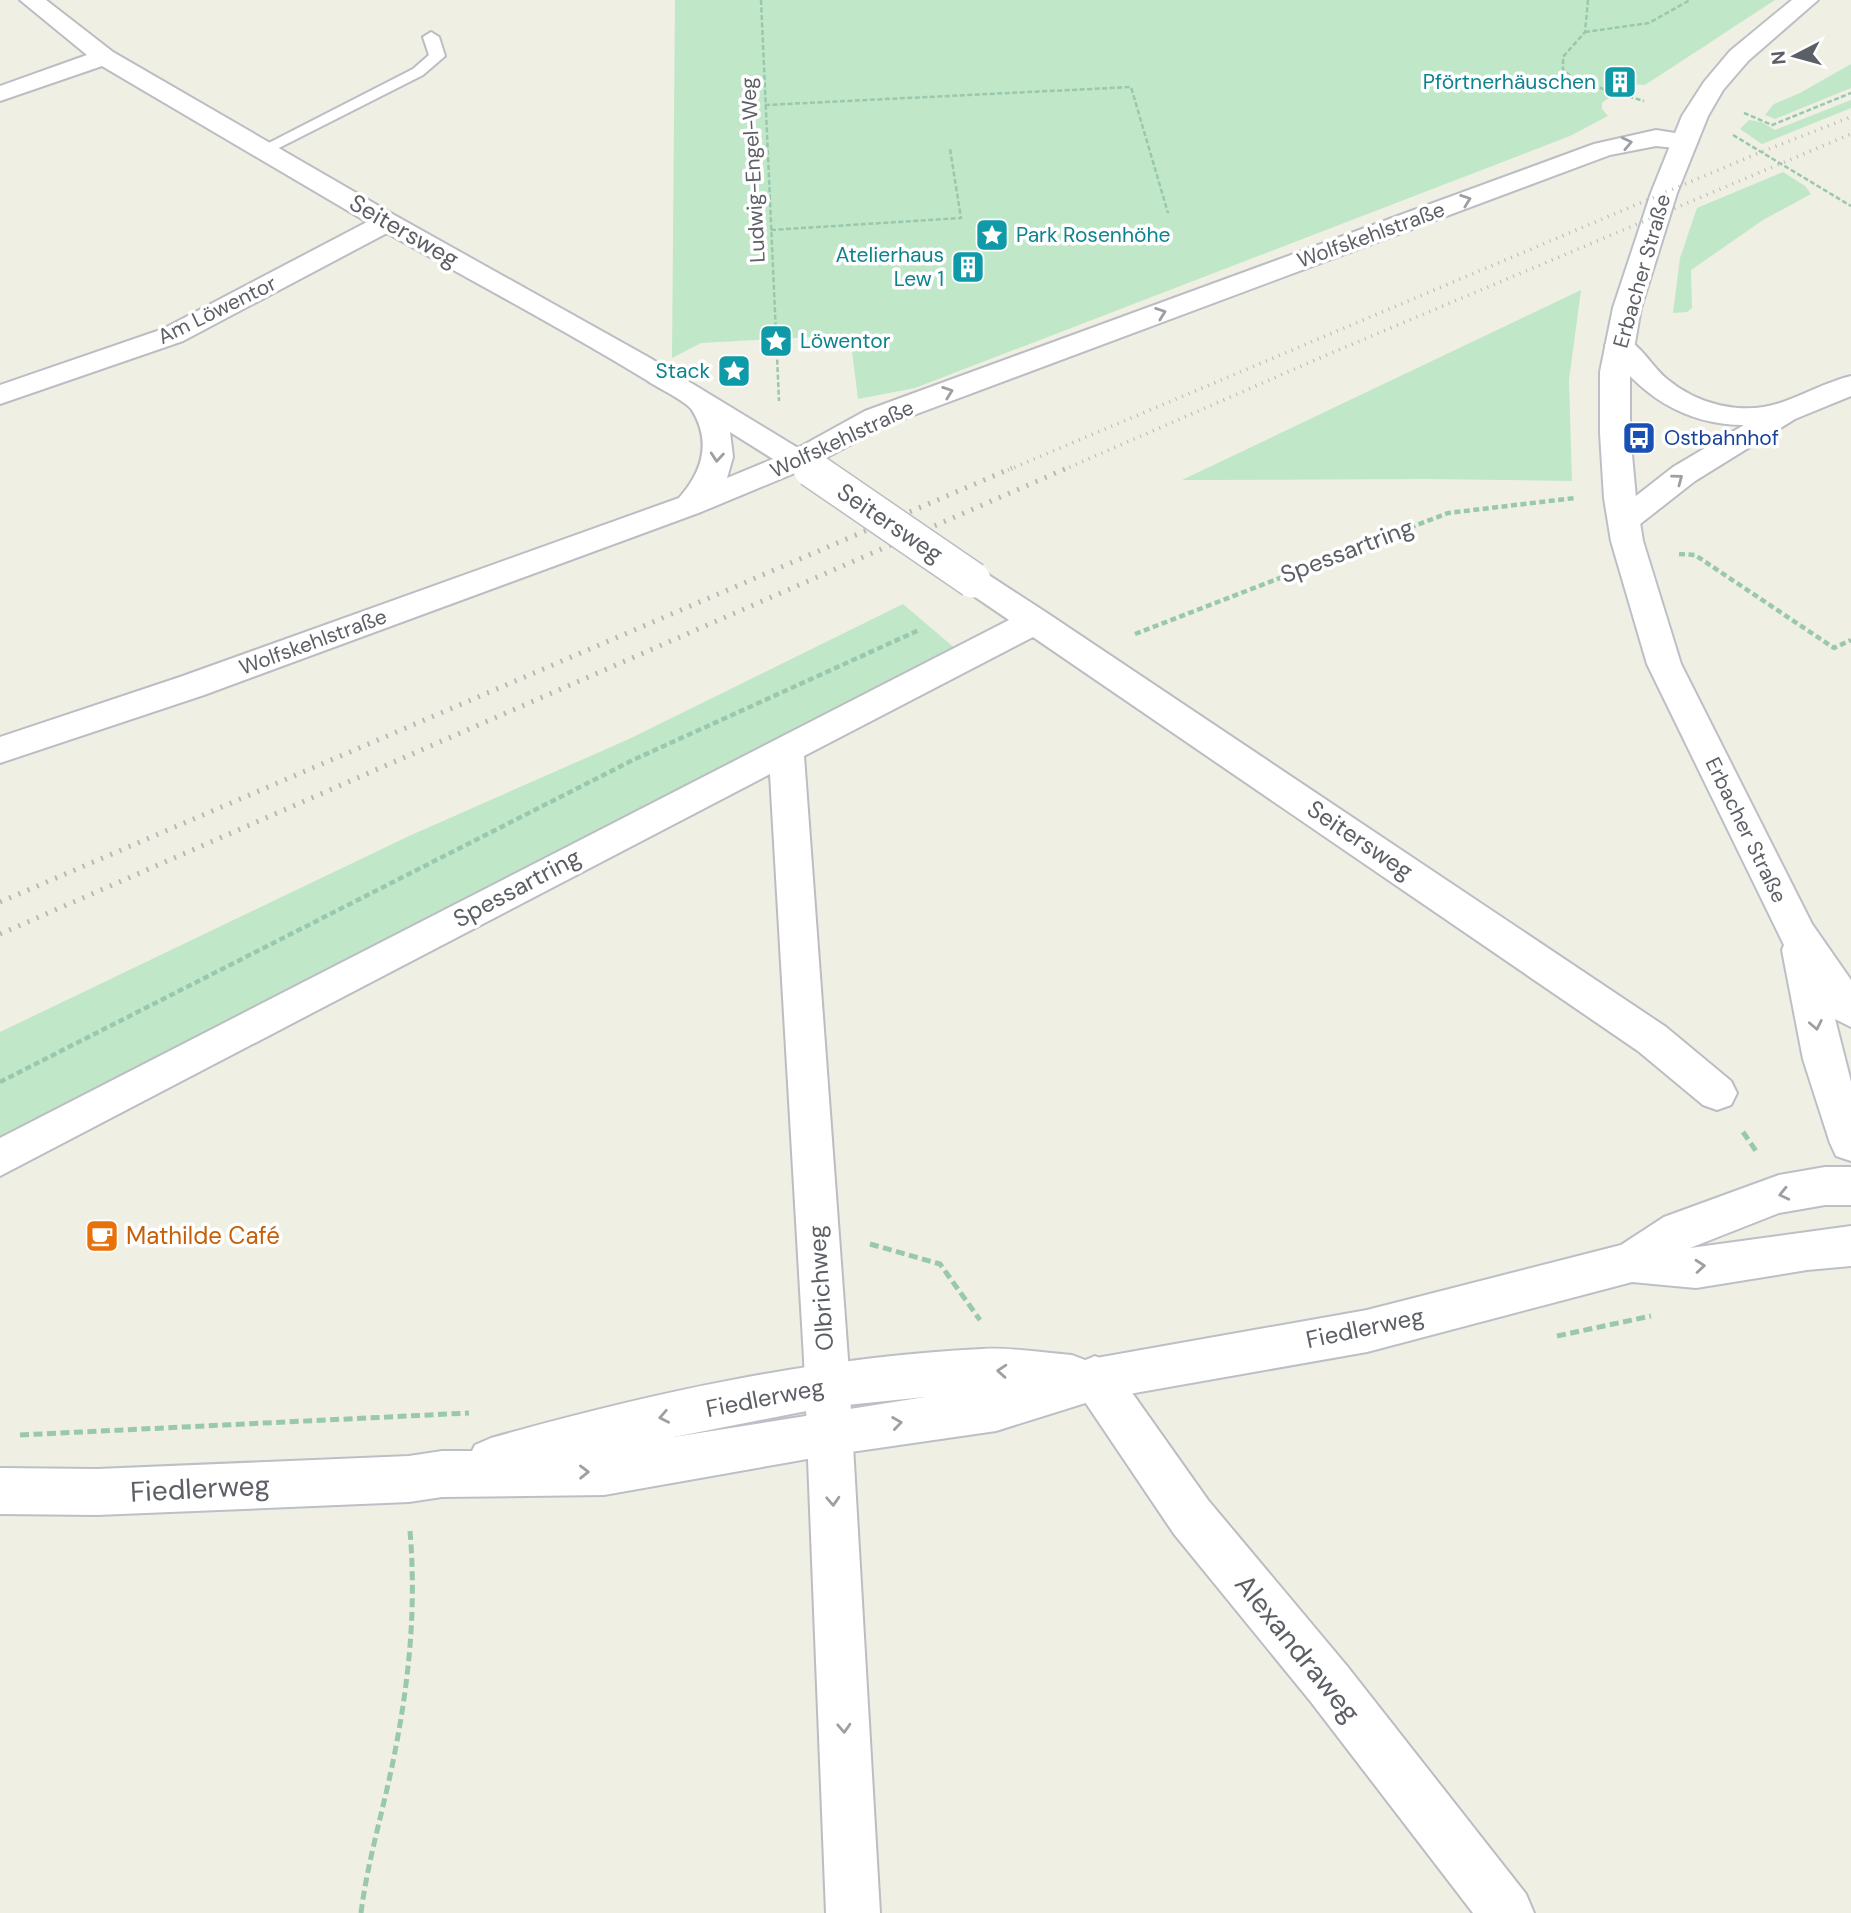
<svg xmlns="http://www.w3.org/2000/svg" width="1851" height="1913" font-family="'DM Sans',sans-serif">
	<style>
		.green { fill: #c0e7c7 }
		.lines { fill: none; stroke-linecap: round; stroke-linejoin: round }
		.lane-casing { stroke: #bcbdc3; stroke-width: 4 }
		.street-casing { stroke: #bcbdc3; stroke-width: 4 }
		.secondary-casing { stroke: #bdbfc6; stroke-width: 4 }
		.path-far2 { stroke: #99c8af; stroke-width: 2.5; stroke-dasharray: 5 2.5; stroke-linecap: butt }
		.path-far1 { stroke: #99c8af; stroke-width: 4.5; stroke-dasharray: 6 3.5; stroke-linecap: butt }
		.path { stroke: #99c8af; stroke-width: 5; stroke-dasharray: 9 4.5; stroke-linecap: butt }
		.lane { fill: #fff; fill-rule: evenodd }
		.street { fill: #fff; fill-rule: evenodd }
		.secondary { fill: #fff; fill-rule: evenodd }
		.rail-far1 { stroke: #b7b8b8; stroke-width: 3.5; stroke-dasharray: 1 6; stroke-linecap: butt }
		.rail { stroke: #b7b8b8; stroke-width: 5; stroke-dasharray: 2 8; stroke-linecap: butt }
		.street-bridge-casing { stroke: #bcbdc3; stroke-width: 38; stroke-linecap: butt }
		.street-bridge { stroke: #fff; stroke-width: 35 }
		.oneway { stroke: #9d9fa3 }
		.labels { text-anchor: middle; stroke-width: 7; stroke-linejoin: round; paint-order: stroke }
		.far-culture-label { font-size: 21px; fill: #0d838f; stroke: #fff; text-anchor: end }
		.far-street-label { font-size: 21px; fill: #5c5f65; stroke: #fff }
		.far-transit-label { font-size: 21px; fill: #164399; stroke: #fff; text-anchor: start }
		.street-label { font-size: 24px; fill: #5c5f65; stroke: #fff }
		.food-label { font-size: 24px; fill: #c56008; stroke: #fff; text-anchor: start }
		.near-street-label { font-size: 28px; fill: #5c5f65; stroke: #fff }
	</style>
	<rect width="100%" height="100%" fill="#efefe4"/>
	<!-- green -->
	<path class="green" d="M675 0H1775L1645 85C1626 82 1616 92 1602 103V109L1608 116 1570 136 915 388 858 399 850 335 701 343 672 358Z
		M1851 64V88L1775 119 1765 115 1774 104 1800 93Z
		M1851 100V108L1762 144 1740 129 1749 120 1761 122 1775 130Z
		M1783 172 1805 186 1811 194 1763 220 1691 270 1692 308 1687 312 1673 313 1680 258 1697 208Z
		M1581 290 1569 380 1572 481 1426 479 1182 480Z
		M903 604 964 656 0 1158V1032L409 836 629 739Z"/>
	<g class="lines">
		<defs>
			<path id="lane" d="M431 32 439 37 445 56 423 75 269 153H257L255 150 413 69 429 55 423 37Z"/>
			<path id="street" d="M20 0H46L113 52 396 216 650 358 798 448 865 411 1594 144 1656 130 1694 136 1698 141 1694 146 1685 149 1656 146 1610 155 887 425 820 461 826 469 822 476 811 479 795 473 701 512 204 695 0 763V737L180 677 679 498C702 472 712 443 692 410 686 401 658 388 648 381 563 329 474 282 387 233L183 341 0 404V385L163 329 367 222 102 66 0 101V86L87 55ZM730 432 773 459 727 478 733 457Z
				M1619 336C1639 341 1651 366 1667 379 1697 404 1741 416 1780 403 1804 395 1826 382 1851 376V396L1795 419 1695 481 1635 528 1624 531 1613 528 1608 521 1613 514 1673 467 1744 425C1684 425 1638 394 1605 345L1609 339Z
				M973 569 984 572 1047 613 1666 1027 1731 1081 1737 1093 1731 1105 1717 1110 1703 1105 1638 1051 1033 637 804 756 848 1359 880 1913H826L804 1359 770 774 0 1176V1138L1009 620 962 588 957 580 962 572Z
				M1095 1356 1111 1363 1208 1500 1347 1666 1526 1894 1534 1913H1473L1311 1702 1174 1534 1079 1393 1072 1378 1079 1363Z"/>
			<path id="secondary" d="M1792 0H1818L1748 61 1723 90 1708 116 1677 193 1641 308 1630 372V433L1636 498 1643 541 1681 664 1812 924 1851 980V1027L1835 1019 1851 1082V1161L1836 1156 1830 1143 1803 1059 1782 950 1784 945 1647 664 1611 541 1604 498 1600 433V372L1613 308 1651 193 1682 116 1704 82 1730 51Z
				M1825 1167H1851V1205H1825L1779 1213 1690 1248 1851 1226V1266L1807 1270 1696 1288 1632 1282 1367 1352 1095 1400 996 1431 830 1455 604 1495 442 1497 409 1502 97 1515 0 1514V1468L97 1469 409 1456 442 1451H472L475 1445 491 1438C650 1393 816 1357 982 1349 1011 1347 1042 1353 1072 1355L1085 1360 1367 1310 1621 1245 1664 1217 1779 1175ZM925 1397 674 1437 827 1407Z"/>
		</defs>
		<!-- lane casing -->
		<use href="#lane" class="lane-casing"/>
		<!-- street casing -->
		<use href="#street" class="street-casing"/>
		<!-- secondary casing -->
		<use href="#secondary" class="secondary-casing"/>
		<!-- path-far2 -->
		<path class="path-far2" d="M761 0 779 401
			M1588 0 1585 32 1563 57V70L1577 81 1644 101
			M1585 32 1649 23 1690 0
			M765 105 1131 87 1168 213
			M1744 113 1772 125 1851 93
			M1733 135 1851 206
			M771 230 961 218 950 149"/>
		<!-- path-far1 -->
		<path class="path-far1" d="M1679 554 1695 555 1834 648 1851 640
			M1135 634 1448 513 1575 498
			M0 1082 633 760 919 630"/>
		<!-- path -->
		<path class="path" d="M1743 1132 1756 1151
			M870 1244 940 1264 980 1320
			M1557 1336 1651 1316
			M20 1435 469 1413
			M361 1913C367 1865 381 1818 391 1771 408 1691 417 1613 410 1531"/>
		<!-- lane -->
		<use href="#lane" class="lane"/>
		<!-- street -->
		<use href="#street" class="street"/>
		<!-- secondary -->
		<use href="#secondary" class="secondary"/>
		<!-- rail-far1 -->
		<path class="rail-far1" d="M1008 470 1761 152 1851 117
			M1063 470 1329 354 1851 134"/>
		<!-- rail -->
		<path class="rail" d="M0 902 1012 468
			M0 934 1067 468"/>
		<defs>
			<path id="street-bridge" d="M811 469 973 580"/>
		</defs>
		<!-- street-bridge casing -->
		<use href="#street-bridge" class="street-bridge-casing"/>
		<!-- street-bridge -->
		<use href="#street-bridge" class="street-bridge"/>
	</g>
	<!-- one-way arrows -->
	<defs><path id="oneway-chevron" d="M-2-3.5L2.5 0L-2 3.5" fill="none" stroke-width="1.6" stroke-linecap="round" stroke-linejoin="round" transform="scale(1.75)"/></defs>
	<g class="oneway">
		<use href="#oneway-chevron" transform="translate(1627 143) rotate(-12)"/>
		<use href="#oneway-chevron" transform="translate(1466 200) rotate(-20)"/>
		<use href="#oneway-chevron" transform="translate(1161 313) rotate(-20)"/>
		<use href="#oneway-chevron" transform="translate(948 392) rotate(-20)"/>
		<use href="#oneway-chevron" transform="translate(717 457) rotate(95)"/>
		<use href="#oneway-chevron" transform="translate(1678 479) rotate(-37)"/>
		<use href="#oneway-chevron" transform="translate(1816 1025) rotate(79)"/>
		<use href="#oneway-chevron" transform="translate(1784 1194) rotate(167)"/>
		<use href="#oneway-chevron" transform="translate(1700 1266) rotate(-5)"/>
		<use href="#oneway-chevron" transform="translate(1002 1371) rotate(-176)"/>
		<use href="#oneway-chevron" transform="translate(664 1417) rotate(169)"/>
		<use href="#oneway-chevron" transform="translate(897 1423) rotate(-8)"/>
		<use href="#oneway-chevron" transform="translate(584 1472) rotate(-1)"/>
		<use href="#oneway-chevron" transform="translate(833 1501) rotate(87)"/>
		<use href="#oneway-chevron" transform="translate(844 1728) rotate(87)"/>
	</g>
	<!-- icons -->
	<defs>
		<symbol id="building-square" viewBox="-11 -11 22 22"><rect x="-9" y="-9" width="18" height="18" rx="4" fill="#0f9aa8" stroke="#fff"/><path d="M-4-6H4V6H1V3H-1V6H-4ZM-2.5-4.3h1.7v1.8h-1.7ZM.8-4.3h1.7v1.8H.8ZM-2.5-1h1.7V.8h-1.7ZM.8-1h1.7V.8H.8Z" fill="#fff"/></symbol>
		<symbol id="sight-square" viewBox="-11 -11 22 22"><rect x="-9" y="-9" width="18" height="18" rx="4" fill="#0f9aa8" stroke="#fff"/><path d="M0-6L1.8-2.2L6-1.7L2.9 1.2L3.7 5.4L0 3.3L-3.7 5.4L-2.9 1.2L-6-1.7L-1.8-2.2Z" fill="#fff"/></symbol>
		<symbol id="bus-square" viewBox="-11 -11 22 22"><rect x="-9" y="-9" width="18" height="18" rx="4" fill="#1a4fb4" stroke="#fff"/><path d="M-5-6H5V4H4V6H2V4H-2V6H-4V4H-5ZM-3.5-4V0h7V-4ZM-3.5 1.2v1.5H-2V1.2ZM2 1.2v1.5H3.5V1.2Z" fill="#fff"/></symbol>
		<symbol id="cafe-square" viewBox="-11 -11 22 22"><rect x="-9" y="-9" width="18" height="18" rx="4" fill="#e8710a" stroke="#fff"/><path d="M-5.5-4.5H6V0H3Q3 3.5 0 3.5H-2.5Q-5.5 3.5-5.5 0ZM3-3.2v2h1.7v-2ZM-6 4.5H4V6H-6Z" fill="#fff"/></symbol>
	</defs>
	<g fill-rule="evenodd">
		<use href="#building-square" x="1601" y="63" width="38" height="38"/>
		<use href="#sight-square" x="973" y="216" width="38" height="38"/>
		<use href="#building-square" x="949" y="248" width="38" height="38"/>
		<use href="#sight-square" x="757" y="322" width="38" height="38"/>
		<use href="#sight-square" x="715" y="352" width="38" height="38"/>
		<use href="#bus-square" x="1620" y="419" width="38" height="38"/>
		<use href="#cafe-square" x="83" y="1217" width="38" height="38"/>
	</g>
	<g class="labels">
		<!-- far-culture labels -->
		<g class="far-culture-label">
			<text x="1596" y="89">Pförtnerhäuschen</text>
			<text x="1016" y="242" text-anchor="start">Park Rosenhöhe</text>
			<text x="944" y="262">Atelierhaus<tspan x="944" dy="24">Lew 1</tspan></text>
			<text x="800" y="348" text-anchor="start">Löwentor</text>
			<text x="710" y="378">Stack</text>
		</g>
		<!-- far-street labels -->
		<g class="far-street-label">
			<text transform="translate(753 170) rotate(-93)" y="7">Ludwig-Engel-Weg</text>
			<text transform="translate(1371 235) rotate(-20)" y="7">Wolfskehlstraße</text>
			<text transform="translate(1642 271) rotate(-74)" y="7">Erbacher Straße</text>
			<text transform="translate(217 310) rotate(-26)" y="7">Am Löwentor</text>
			<text transform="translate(842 439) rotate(-25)" y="7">Wolfskehlstraße</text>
			<text transform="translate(313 642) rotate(-20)" y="7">Wolfskehlstraße</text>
			<text transform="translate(1746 830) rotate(64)" y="7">Erbacher Straße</text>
		</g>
		<!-- far-transit labels -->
		<g class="far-transit-label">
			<text x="1664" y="445">Ostbahnhof</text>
		</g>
		<!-- street labels -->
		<g class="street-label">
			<text transform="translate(404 231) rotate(30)" y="8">Seitersweg</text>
			<text transform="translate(890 523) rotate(34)" y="8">Seitersweg</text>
			<text transform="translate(1347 551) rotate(-21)" y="8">Spessartring</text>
			<text transform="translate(1360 840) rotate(34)" y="8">Seitersweg</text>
			<text transform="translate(517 888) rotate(-28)" y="8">Spessartring</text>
			<text transform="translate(821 1288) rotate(-94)" y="8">Olbrichweg</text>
			<text transform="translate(1365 1328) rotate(-12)" y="8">Fiedlerweg</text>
			<text transform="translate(765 1398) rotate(-11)" y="8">Fiedlerweg</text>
		</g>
		<!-- food labels -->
		<g class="food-label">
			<text x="126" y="1244">Mathilde Café</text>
		</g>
		<!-- near-street labels -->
		<g class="near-street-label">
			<text transform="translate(200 1488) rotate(-3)" y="10">Fiedlerweg</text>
			<text transform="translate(1298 1648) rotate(51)" y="10">Alexandraweg</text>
		</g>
	</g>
	<!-- north arrow -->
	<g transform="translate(1795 56) rotate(264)" stroke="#ffffff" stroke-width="5" paint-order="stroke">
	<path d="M0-5L12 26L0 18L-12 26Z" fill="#5c5f65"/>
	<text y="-10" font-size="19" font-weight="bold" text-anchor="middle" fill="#5c5f65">N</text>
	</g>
</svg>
